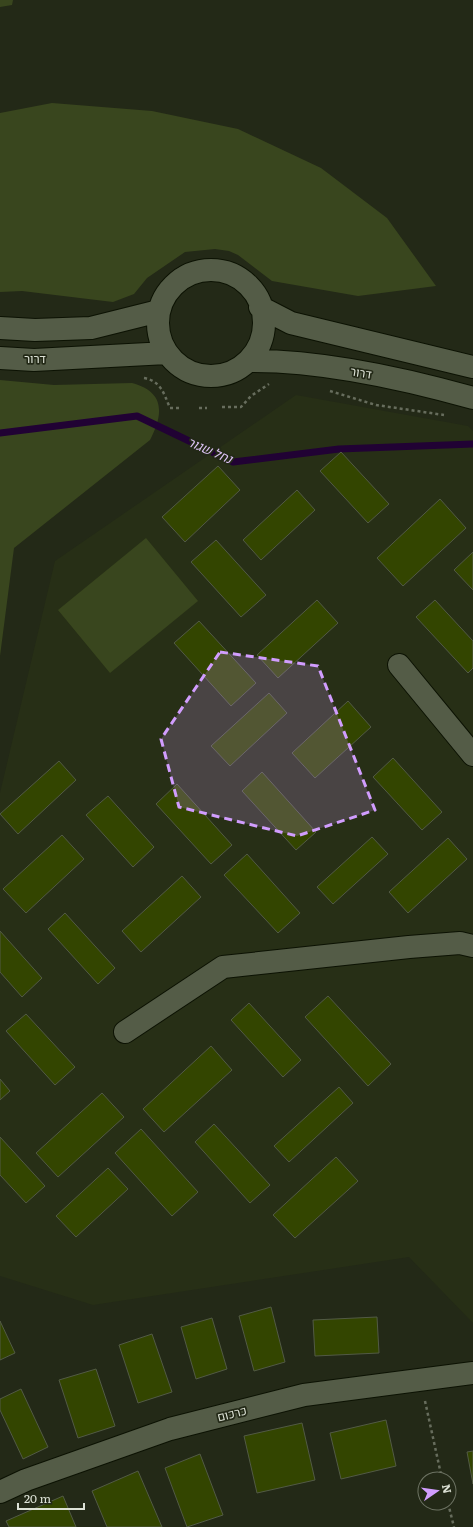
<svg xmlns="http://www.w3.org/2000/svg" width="473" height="1527" font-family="Literata,Heebo,serif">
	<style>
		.built { fill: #272f16 }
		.grass { fill: #39461e }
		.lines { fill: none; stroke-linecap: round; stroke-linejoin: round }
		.stream { stroke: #210234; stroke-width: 7 }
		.building { fill: #334500; stroke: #525a45 }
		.minor-casing { stroke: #0c1203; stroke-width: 24 }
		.tertiary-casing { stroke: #0c1203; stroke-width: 24 }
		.path { stroke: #676d5d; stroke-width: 2.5; stroke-dasharray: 3 3; stroke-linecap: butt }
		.minor { stroke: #545c47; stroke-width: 22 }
		.tertiary { stroke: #545c47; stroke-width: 22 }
		.marked { fill: #d19dfe; fill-opacity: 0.2; stroke: #d19dfe; stroke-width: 3; stroke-dasharray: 8 5; stroke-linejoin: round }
		.labels { text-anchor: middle; stroke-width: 3.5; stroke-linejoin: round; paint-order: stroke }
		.street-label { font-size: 12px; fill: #dde2d6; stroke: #232917 }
		.water-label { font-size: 13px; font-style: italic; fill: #dec4f6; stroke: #232917 }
	</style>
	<rect width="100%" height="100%" fill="#232917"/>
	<!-- built -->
	<path class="built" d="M296 395 468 426 473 431V1323L409 1257 93 1305 0 1276V793L55 561Z"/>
	<!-- grass -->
	<path class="grass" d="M0 0H13L12 5 0 7Z
		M52 103 152 111 238 129 321 168 387 218 436 286 358 296 272 281 238 255 229 251 215 249 185 252 147 278 134 294 113 302 22 291 0 292V113Z
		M0 380 54 385 132 383C166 392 163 415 150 440L14 548 0 656Z
		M146 538 198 601 110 673 58 610Z"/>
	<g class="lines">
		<!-- stream -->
		<path class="stream" d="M0 433 137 416 233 462 339 449 473 444"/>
	</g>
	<!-- building -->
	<path class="building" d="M341 452 389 504 368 523 320 471Z
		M218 466 240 490 185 542 162 517Z
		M297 490 315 510 261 560 243 540Z
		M440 499 466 528 403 586 377 558Z
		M216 540 266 595 241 617 191 562Z
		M473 552V590L454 570Z
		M317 600 338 623 278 678 257 655Z
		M435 600 473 641V668L468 673 416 617Z
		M199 621 256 683 231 706 174 643Z
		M269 693 287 713 230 766 211 746Z
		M348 701 371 727 315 778 292 753Z
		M393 758 442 812 422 830 373 777Z
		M59 761 76 780 18 834 0 814Z
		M262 772 316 832 296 850 242 791Z
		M177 784 232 845 211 864 156 804Z
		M108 796 154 847 133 867 86 815Z
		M62 835 84 859 26 913 3 889Z
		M372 837 388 854 333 904 317 887Z
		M448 838 467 859 408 913 389 892Z
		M247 854 300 913 278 933 224 875Z
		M182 876 201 897 141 952 122 931Z
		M65 913 115 968 98 984 48 929Z
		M0 931 42 978 22 997 0 972Z
		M328 996 391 1064 368 1086 305 1017Z
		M249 1003 301 1060 283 1077 231 1020Z
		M26 1014 75 1067 55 1085 6 1031Z
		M211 1046 232 1070 164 1132 143 1109Z
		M0 1079 10 1091 0 1100Z
		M339 1087 353 1103 289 1162 274 1146Z
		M102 1093 124 1117 58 1177 36 1153Z
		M214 1124 270 1185 250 1203 195 1142Z
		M141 1129 198 1192 172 1216 115 1153Z
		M0 1137 45 1186 26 1203 0 1175Z
		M336 1157 358 1181 295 1238 273 1215Z
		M108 1168 128 1189 76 1237 56 1216Z
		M271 1307 285 1362 254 1371 239 1316Z
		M377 1317 379 1353 315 1356 313 1320Z
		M212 1318 227 1369 196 1379 181 1327Z
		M0 1321 15 1353 0 1360Z
		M152 1334 172 1392 138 1403 119 1345Z
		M96 1369 115 1426 78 1438 59 1380Z
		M21 1389 48 1447 23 1459 0 1410V1399Z
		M386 1420 396 1466 341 1479 330 1433Z
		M302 1423 315 1480 257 1493 244 1436Z
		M473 1451V1484L467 1452Z
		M200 1454 223 1515 187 1527 165 1468Z
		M138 1471 162 1527H107L92 1491Z
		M63 1496 76 1527H9L6 1521Z"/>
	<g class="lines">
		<defs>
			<path id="minor" d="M399 665 473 755
				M125 1032 223 967 409 947 460 943 473 946
				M0 1492 26 1480 170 1429 304 1395 473 1373"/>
			<path id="tertiary" d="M158 323a53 53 0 1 1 106 0a53 53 0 1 1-106 0Z
				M260 307 291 323 473 367
				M0 328 35 330 91 328 159 311
				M0 358 34 360 167 353
				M248 361C322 360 402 378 473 398"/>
		</defs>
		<!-- minor casing -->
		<use href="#minor" class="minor-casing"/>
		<!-- tertiary casing -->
		<use href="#tertiary" class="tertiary-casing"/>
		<!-- path -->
		<path class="path" d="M144 378C161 381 164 394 170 408H179
			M330 391 376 405 444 415
			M222 407H241L251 396 269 384
			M199 408H207
			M425 1401 442 1479
			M448 1503 454 1527"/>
		<!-- minor -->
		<use href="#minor" class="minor"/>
		<!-- tertiary -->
		<use href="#tertiary" class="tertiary"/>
	</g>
	<!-- marked area -->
	<path class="marked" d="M220 652 318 666 375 810 297 836 179 807 161 739Z"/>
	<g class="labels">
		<!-- street labels -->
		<g class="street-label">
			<text x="35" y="363">דרור</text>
			<text transform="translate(361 373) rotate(9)" y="4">דרור</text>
			<text transform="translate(232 1414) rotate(-14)" y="4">כרכום</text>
		</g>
		<!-- water labels -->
		<g class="water-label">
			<text transform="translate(210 450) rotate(23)" y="5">נחל שגור</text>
		</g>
	</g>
	<!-- north arrow -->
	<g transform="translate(437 1491) rotate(77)"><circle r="19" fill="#232917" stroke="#6d7363"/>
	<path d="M0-3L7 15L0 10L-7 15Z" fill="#d19dfe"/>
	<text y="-6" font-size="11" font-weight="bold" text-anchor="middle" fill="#dde2d6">N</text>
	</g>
	<!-- scale -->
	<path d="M18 1503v6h66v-6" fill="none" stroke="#dde2d6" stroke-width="2"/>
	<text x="24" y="1503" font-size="12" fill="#dde2d6" stroke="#232917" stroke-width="3" paint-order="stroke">20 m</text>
</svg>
